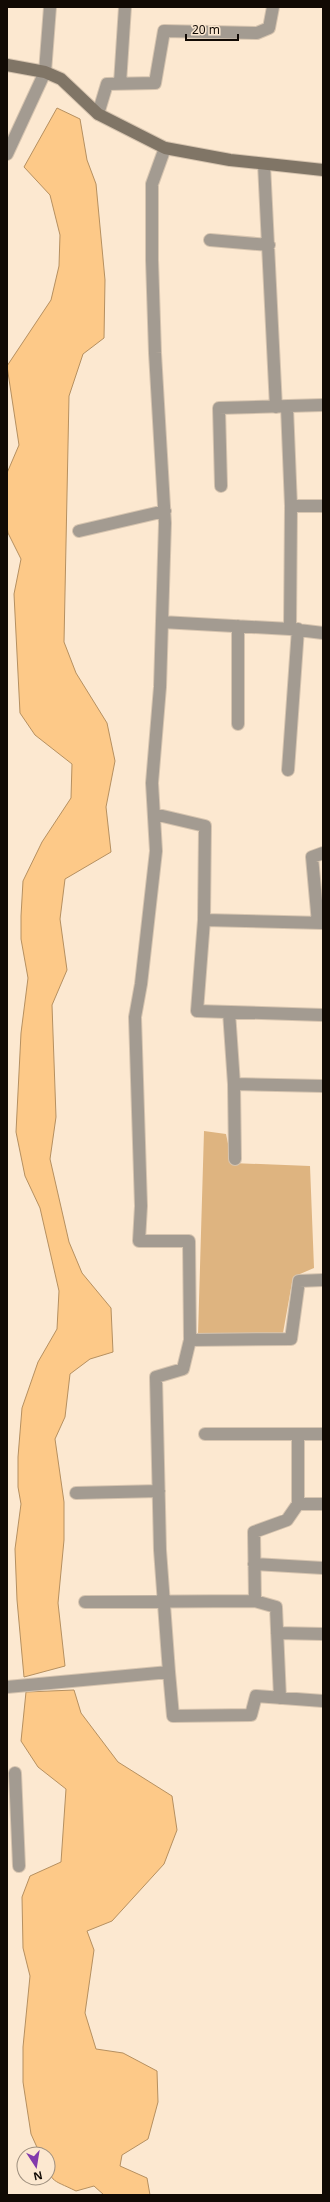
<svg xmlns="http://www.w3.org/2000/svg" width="330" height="2202" font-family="'Noto Sans',sans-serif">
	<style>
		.green { fill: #deb480 }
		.water { fill: #fdc988; stroke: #b69060 }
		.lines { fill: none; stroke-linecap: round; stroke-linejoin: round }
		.street-casing { stroke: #d6c4af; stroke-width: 14 }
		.secondary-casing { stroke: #d6c4af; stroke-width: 14 }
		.street { stroke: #a39b91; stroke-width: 12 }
		.secondary { stroke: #807566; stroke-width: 12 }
	</style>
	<rect width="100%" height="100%" fill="#fce8d0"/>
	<!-- green -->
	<path class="green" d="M204 1131 226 1134 232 1163 310 1166 314 1268 293 1277 283 1333 198 1335Z"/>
	<!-- water -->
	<path class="water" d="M57 108 80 119 87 160 96 184 105 280 104 338 83 354 69 396 64 642 76 673 107 723 115 761 106 807 111 852 65 879 60 919 67 970 52 1005 56 1117 50 1159 69 1242 82 1273 111 1308 113 1352 90 1359 70 1374 65 1417 55 1439 64 1502V1540L58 1603 65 1666 24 1677 17 1600 15 1549 21 1504 18 1487V1457L22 1408 38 1362 57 1329 59 1291 40 1208 25 1176 16 1132 21 1033 28 978 21 939V916L23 881 42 842 71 798 72 764 35 735 20 713 14 594 21 559 8 533 7 526V473L19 445 7 366 51 300 59 266 60 235 50 195 24 167Z
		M74 1690 81 1713 118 1762 172 1796 177 1830 164 1864 112 1921 87 1931 94 1950 85 2013 96 2049 123 2053 157 2071 158 2102 148 2139 122 2155 120 2166 147 2178 150 2195H104L94 2186 76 2191C52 2179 48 2183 48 2154H40L31 2134 23 2082V2047L30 1976 23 1948 22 1897 30 1876 61 1862 66 1789 38 1767 21 1741 26 1692Z"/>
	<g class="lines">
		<defs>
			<path id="street" d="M120 83 125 7
				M98 114 107 84 155 83 164 31 257 33 269 28 273 7
				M7 154 45 72 50 7
				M264 164 276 407
				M210 240 269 245
				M287 407 291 506 290 629
				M221 486 219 408 323 405
				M291 506H323
				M79 531 165 511
				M162 622 290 629 323 633
				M238 626V724
				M288 770 298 629
				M154 814 205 826 204 920 197 1011 323 1015
				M204 920 323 923
				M318 923 312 857 323 853
				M229 1012 234 1084 235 1159
				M234 1084 323 1086
				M190 1340 291 1339 299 1281 323 1280
				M205 1434H323
				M76 1493 159 1491
				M298 1504H323
				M254 1564 323 1568
				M255 1601 254 1532 287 1520 298 1504V1435
				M85 1602 255 1601 276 1607 280 1698
				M277 1633 323 1634
				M169 1672 173 1716 251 1715 256 1696 323 1701
				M7 1687 169 1672 160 1550 156 1377 183 1369 190 1340 189 1241H139L141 1206 135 1017 141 984 156 851 152 783 160 687 165 523 155 353 152 260V184L165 148
				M15 1773 19 1866"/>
			<path id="secondary" d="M7 65 45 72 61 79 98 114 165 148 230 160 323 170"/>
		</defs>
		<!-- street casing -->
		<use href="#street" class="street-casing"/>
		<!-- secondary casing -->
		<use href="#secondary" class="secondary-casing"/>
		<!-- street -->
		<use href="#street" class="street"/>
		<!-- secondary -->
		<use href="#secondary" class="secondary"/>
	</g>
	<!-- border -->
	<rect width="330" height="2202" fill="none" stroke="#110a04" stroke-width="16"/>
	<!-- north arrow -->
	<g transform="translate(36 2166) rotate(168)"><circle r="19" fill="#fce8d0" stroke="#9e8f7e"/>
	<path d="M0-3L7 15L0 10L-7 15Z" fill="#833aac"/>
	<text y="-6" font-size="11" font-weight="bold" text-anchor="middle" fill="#110a04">N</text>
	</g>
	<!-- scale -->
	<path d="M186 34v6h52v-6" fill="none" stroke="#110a04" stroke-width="2"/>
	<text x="192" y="34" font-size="12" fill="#110a04" stroke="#fce8d0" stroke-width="3" paint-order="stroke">20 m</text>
</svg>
